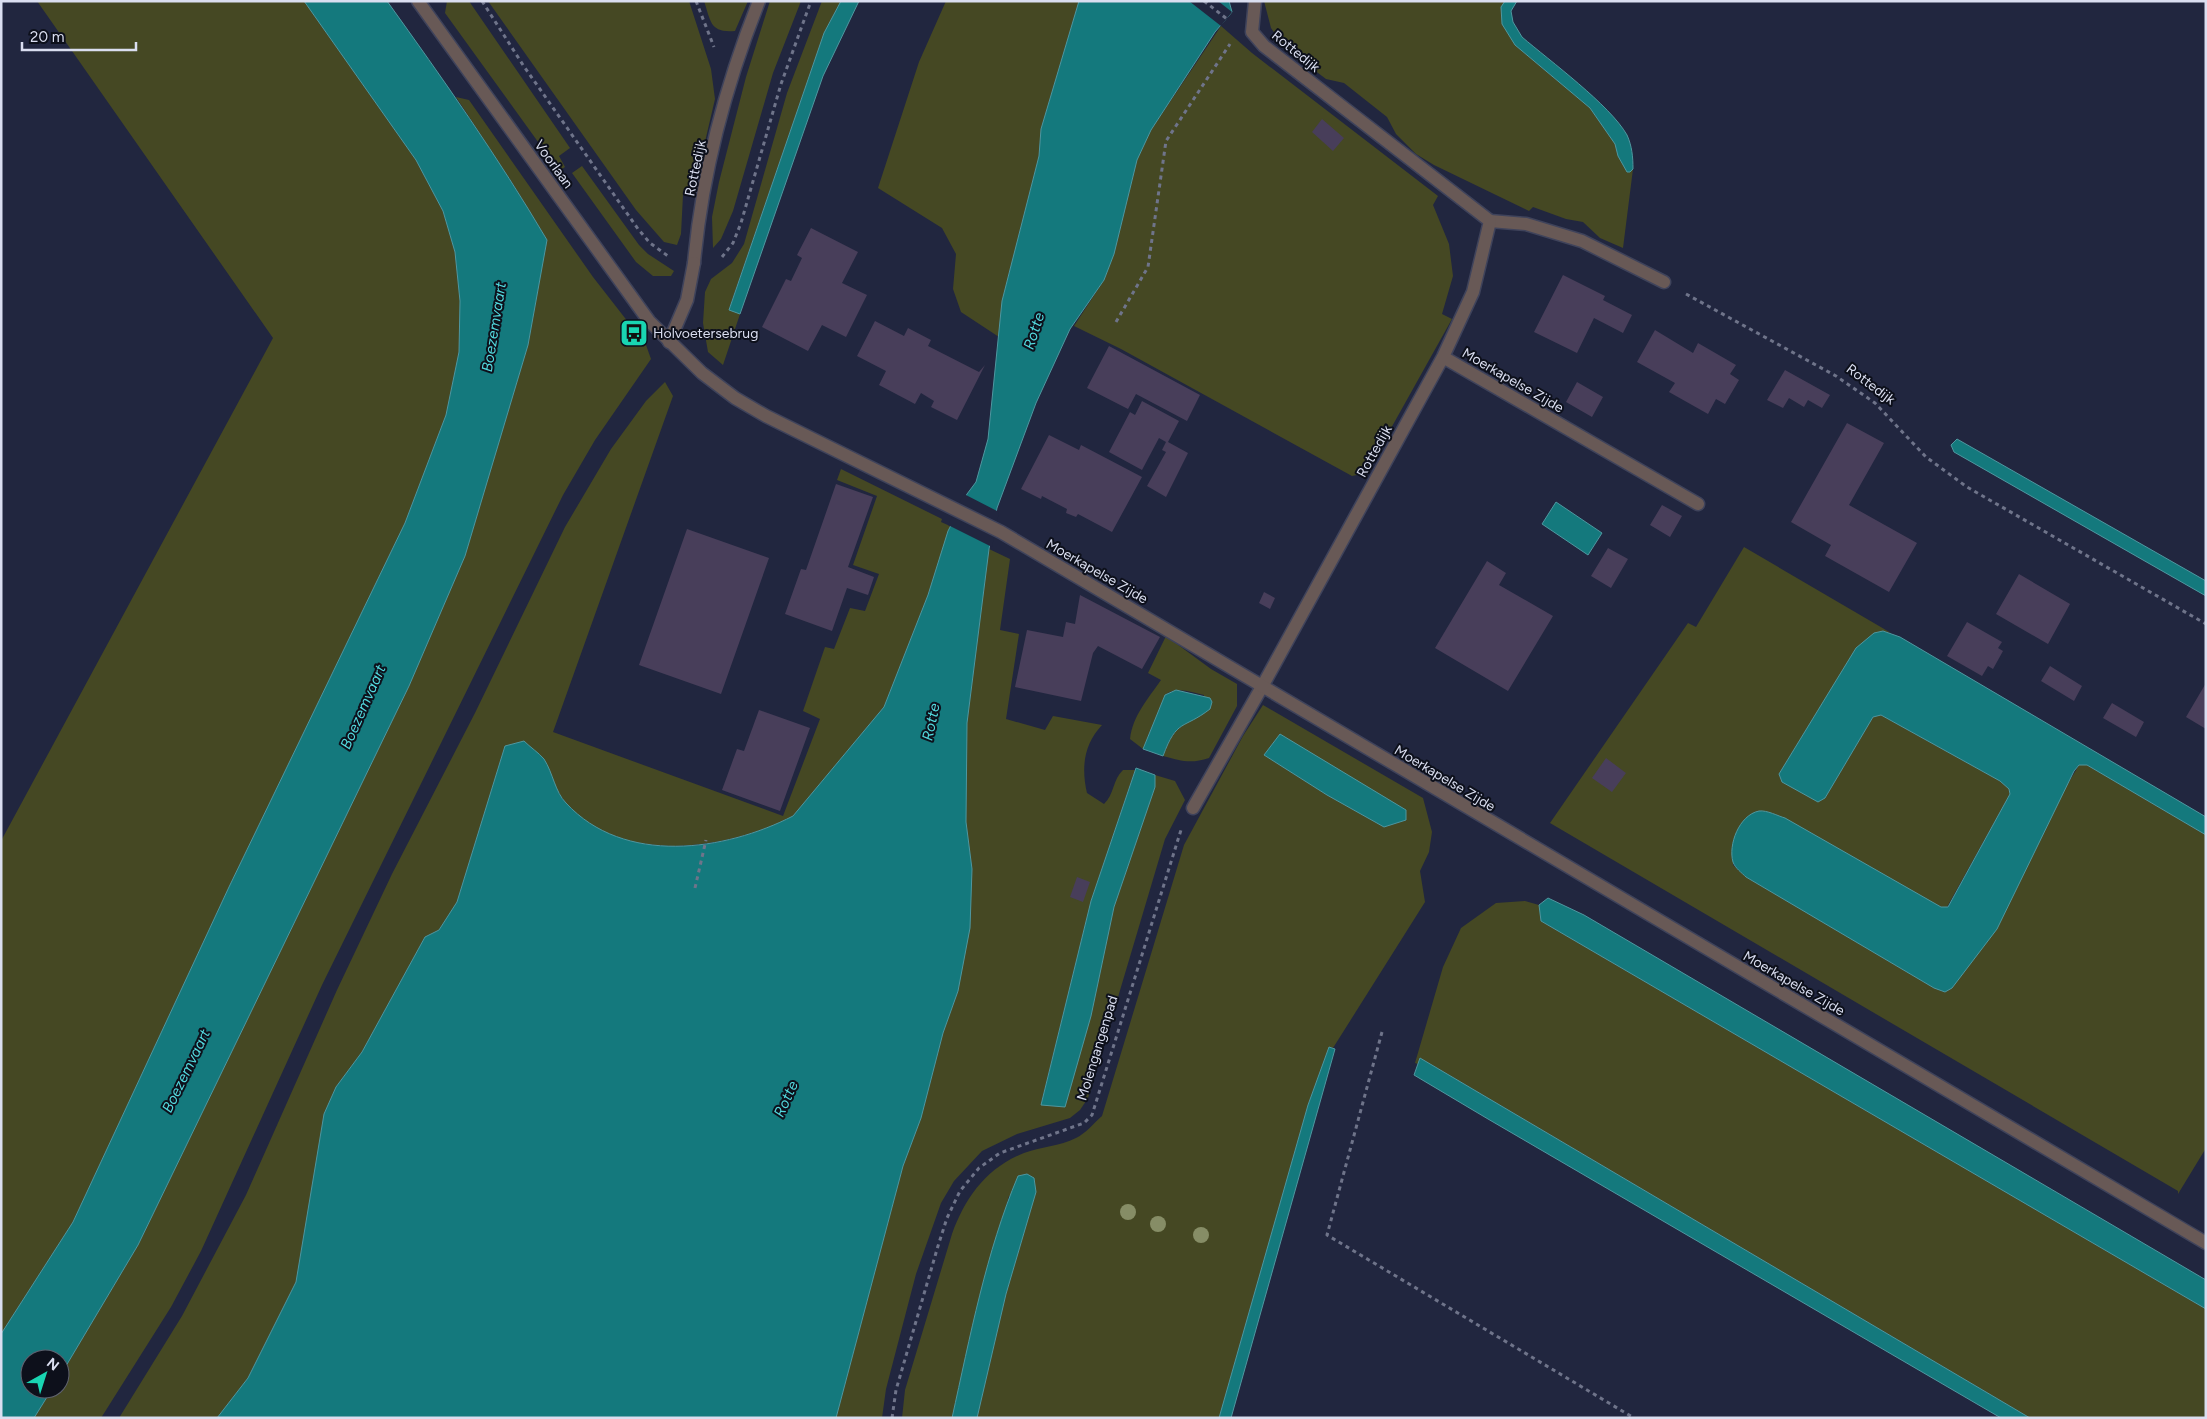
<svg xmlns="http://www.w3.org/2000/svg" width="2207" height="1419" font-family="Figtree,sans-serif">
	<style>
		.green { fill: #454823; fill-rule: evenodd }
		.water { fill: #14797d; stroke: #4f97a0 }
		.pier { fill: #21263f }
		.building { fill: #483e5a }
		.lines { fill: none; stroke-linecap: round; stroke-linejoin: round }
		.service-casing { stroke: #3f435b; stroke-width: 15 }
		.minor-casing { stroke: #3f435b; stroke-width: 15 }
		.tertiary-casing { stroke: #3f435b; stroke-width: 15 }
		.path { stroke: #6f748a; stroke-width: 3; stroke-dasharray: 4 4; stroke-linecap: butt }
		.service { stroke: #685956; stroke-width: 12 }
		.minor { stroke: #685956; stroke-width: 12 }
		.tertiary { stroke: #685956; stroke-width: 12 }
		.tree { fill: #868d66 }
		.labels { text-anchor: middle; stroke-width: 4; stroke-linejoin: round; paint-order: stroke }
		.street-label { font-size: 14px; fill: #dadef0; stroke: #0d101b }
		.poi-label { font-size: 14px; fill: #dadef0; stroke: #0d101b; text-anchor: start }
		.water-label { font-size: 15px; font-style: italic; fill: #53d9de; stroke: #0d101b }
	</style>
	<rect width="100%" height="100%" fill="#21263f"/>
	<!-- green -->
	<path class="green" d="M37 1H304L416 160 443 211 455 252 460 301 459 352 446 415 405 523 229 887 73 1222 1 1334V841L273 338Z
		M447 1H469L471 4 570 148 559 156 565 167 559 171 445 13Z
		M488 1H689L711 69 715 99 697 176 683 195 681 234 677 245 664 242 636 210Z
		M704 1H748L735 31C710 33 711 22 704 1Z
		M770 1H801L773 73 733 211 721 239 713 248 712 217 719 182 746 77Z
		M822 1H841L824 33 729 309 740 314 723 365 708 352 703 323 705 292 711 279 732 263 744 244 787 93Z
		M946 1H1079L1041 129 1039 156 1002 301 999 337 961 312 953 289 956 254 942 228 878 188 919 62Z
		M1264 1H1505L1501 7 1515 45 1590 108 1615 144 1618 156 1627 171 1633 169 1623 248 1600 238 1583 222 1566 219 1533 207 1529 211 1434 165 1416 154 1396 134 1387 117 1344 83 1326 79 1285 48 1271 28Z
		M1221 26 1252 53 1438 196 1433 205 1449 244 1453 276 1442 314 1452 319 1366 473 1352 476 1121 349 1074 326 1104 280 1114 254 1137 160 1151 130Z
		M456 97 469 100 593 277 646 345 651 359 595 440 563 495 322 985 201 1251 171 1307 101 1418H34L52 1389H60V1376L138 1245 409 686 465 556 528 345 547 240 513 184Z
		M582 166 639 245 648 254 674 271 671 276H653L636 262 572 173Z
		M665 382 673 396 553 732 783 816 820 719 803 711 825 647 834 649 850 608 865 611 879 574 853 565 877 496 837 480 841 469 942 519 941 522 950 526 928 595 884 707 793 816C728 850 621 866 566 803 556 792 550 772 543 759L505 746 457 902 439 930 425 937 362 1052 336 1087 324 1114 296 1282 248 1378 217 1418H119L182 1316 246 1195 337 990 392 874 475 713 565 527 611 449 646 401Z
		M1744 547 1891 633 1883 631 1856 649 1779 774 1782 782 1825 798 1873 717 1881 715 2000 781 2009 789 2010 794 1947 907H1941L1752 814C1734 831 1735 841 1733 865L1746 877 1934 988 1945 992 2079 765H2087L2206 835V1148L2178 1194V1191L1550 823 1688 623 1696 627Z
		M989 549 1010 559 1000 630 1019 634 1006 719 1045 730 1053 716 1102 725C1084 744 1081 767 1087 793L1104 804C1114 795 1113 779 1123 770H1135L1091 901 1041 1104 1065 1106 1091 1016 1114 907 1155 787V775L1175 781 1185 800 1165 839 1088 1098 1080 1110 1070 1118 1017 1134 982 1151 954 1181 941 1203 916 1274 886 1389 882 1418H836L903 1166 921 1118 943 1033 958 991 972 869 966 822 967 723Z
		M1166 636 1211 669 1237 684V706L1209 758C1191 764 1181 761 1163 756 1172 731 1179 724 1204 713V695C1191 692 1176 686 1165 695L1143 749 1130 739C1133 715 1148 699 1161 680L1148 673Z
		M1263 705 1423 798 1432 832 1429 852 1420 871 1425 902 1333 1048 1329 1047 1308 1105 1219 1418H977L1006 1294 1036 1192 1009 1196 977 1307 952 1418H902L905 1390 952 1234C965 1198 986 1168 1024 1153 1040 1147 1060 1146 1076 1138 1085 1134 1094 1123 1102 1116L1184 845 1243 736ZM1280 734 1406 820 1384 827 1327 795 1264 755Z
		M1525 901 1539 905 1541 921 2206 1309V1418H2030L1420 1058 1418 1064 1415 1063 1443 967 1461 928 1496 903Z"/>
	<!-- water -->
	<path class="water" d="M304 1H387C443 79 498 157 547 240L528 345 465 556 409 686 138 1245 60 1376V1359H30V1389H52L34 1418H1V1334L73 1222 229 887 405 523 446 415 459 352 460 301 455 252 443 211 416 160Z
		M841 1H859L823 76 740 314 729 310 824 33Z
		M1079 1H1229L1232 12 1215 32 1151 130 1137 160 1114 254 1104 280 1070 329 1036 403 997 508 989 549 967 723 966 822 972 869 970 928 958 991 943 1033 921 1118 903 1166 836 1418H217L248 1378 296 1282 324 1114 336 1087 362 1052 425 937 439 930 457 902 505 746 524 741C530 747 539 753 544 759 553 773 555 792 566 803 624 866 725 851 793 816L884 707 928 595 948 531 967 494 976 482 988 439 1002 301 1039 156 1041 129Z
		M1505 1H1517L1511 11 1513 22 1522 37C1550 61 1610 105 1627 135 1632 146 1633 157 1633 169L1630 172H1627L1618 156 1615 144 1590 108 1515 45 1502 24 1501 7Z
		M1957 439 2206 581V596L1954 452 1951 445Z
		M1556 502 1602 533 1588 555 1542 524Z
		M1883 631 1900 637 2206 817V835L2087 765H2079L2074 771 1997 929 1952 988 1945 992 1934 988 1746 877C1742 873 1735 868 1733 862 1728 845 1739 815 1759 811 1767 810 1778 816 1785 818L1941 907H1948L2010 794 2009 789 2000 781 1881 715 1873 717 1825 798 1818 802 1782 782 1779 774 1856 648 1874 633Z
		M1176 690 1210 698 1212 702 1210 709C1183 730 1177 718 1163 756L1143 749 1165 695Z
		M1280 734 1406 810V820L1384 827 1327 795 1264 755Z
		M1136 768 1155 775V787L1114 907 1091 1016 1065 1107 1041 1105 1091 901Z
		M1548 898 1584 915 2206 1280V1309L1541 921 1539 905Z
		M1329 1047 1335 1049 1231 1418H1219L1308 1105Z
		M1420 1058 2030 1418H2001L1488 1119 1414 1075Z
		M1027 1174 1034 1178 1036 1192 1006 1294 977 1418H952C970 1337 986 1252 1018 1176Z"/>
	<!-- pier -->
	<path class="pier" d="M1189 1H1218L1232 12 1221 26Z
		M964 494 999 512 992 547 948 525Z"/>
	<!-- building -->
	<path class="building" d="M1322 119 1344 138 1333 151 1312 132Z
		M811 228 858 252 842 283 867 295 846 337 822 325 808 351 762 327 786 279 791 281 802 258 797 255Z
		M1563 275 1605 296 1603 300 1632 315 1623 333 1594 318 1577 353 1534 332Z
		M875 321 904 336 908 328 931 340 928 346 979 372 985 365 957 420 931 407 934 401 921 393 915 404 879 385 886 371 857 356Z
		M1655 330 1693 353 1698 343 1736 365 1730 374 1739 380 1725 404 1716 399 1708 414 1669 392 1675 383 1637 362Z
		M1109 346 1200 395 1187 421 1136 394 1128 409 1087 388Z
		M1785 370 1830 395 1822 408 1808 400 1804 407 1789 398 1783 408 1767 400Z
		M1577 382 1603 397 1592 417 1566 402Z
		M1142 401 1179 421 1168 442 1188 453 1166 497 1147 486 1166 452 1162 450 1166 442 1159 438 1142 470 1109 452 1130 412 1135 415Z
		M1847 423 1884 443 1849 505 1917 543 1889 592 1825 556 1831 545 1791 522Z
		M1049 435 1079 450 1081 445 1142 477 1112 532 1078 514 1076 517 1066 513 1067 509 1042 496 1041 499 1021 489Z
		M836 484 873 497 848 567 874 577 868 595 847 588 832 631 785 614 801 569 806 570Z
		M1662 505 1682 516 1670 537 1650 525Z
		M687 529 769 558 721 694 639 665Z
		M1608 548 1628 559 1611 588 1591 576Z
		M1487 561 1506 573 1499 585 1553 616 1508 691 1435 648Z
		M2019 574 2070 604 2048 644 1996 614Z
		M1264 592 1275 598 1270 609 1259 603Z
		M1080 595 1160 637 1142 669 1098 646 1093 653 1081 701 1015 687 1027 630 1063 637 1066 622 1075 624Z
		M1967 622 2002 642 1998 648 2003 651 1993 669 1988 666 1982 676 1947 656Z
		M2050 666 2082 686 2074 701 2041 681Z
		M2206 683V729L2186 717Z
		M2112 703 2144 722 2136 737 2103 718Z
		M759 710 810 728 780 811 722 790 737 749 744 751Z
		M1606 758 1626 773 1612 792 1592 778Z
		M1077 877 1090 882 1083 902 1070 897Z"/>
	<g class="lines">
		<defs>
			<path id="service" d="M1490 221 1526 224 1582 241 1664 282
				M694 263C702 174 726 84 759 1
				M1193 808 1263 685"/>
			<path id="minor" d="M1255 1 1252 32 1264 46 1490 221 1473 292 1443 357 1263 685
				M669 342 687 300 694 263
				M1443 357 1698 504"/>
			<path id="tertiary" d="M418 1 649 321 702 373 735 398 766 416 1001 532 2206 1243"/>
		</defs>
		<!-- service casing -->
		<use href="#service" class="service-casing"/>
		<!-- minor casing -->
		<use href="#minor" class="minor-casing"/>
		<!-- tertiary casing -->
		<use href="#tertiary" class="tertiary-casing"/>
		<!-- path -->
		<path class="path" d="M482 1 523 65 638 229 650 243 668 256
			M696 1 714 47
			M1204 1 1227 19
			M722 257 733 243 741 223 781 84 811 1
			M1686 294 1836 376 1875 403 1926 457 1967 487 2206 624
			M1116 322 1148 267 1166 141 1230 44
			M695 888 706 840
			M1382 1032 1327 1235 1634 1418
			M892 1418 896 1390 938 1246 947 1218 960 1191 979 1168 1000 1153 1084 1123 1092 1115 1181 830"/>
		<!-- service -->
		<use href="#service" class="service"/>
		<!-- minor -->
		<use href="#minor" class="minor"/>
		<!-- tertiary -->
		<use href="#tertiary" class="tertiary"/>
	</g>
	<!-- trees -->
	<g class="tree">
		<circle cx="1128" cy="1212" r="8"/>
		<circle cx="1158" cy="1224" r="8"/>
		<circle cx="1201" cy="1235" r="8"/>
	</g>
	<!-- icons -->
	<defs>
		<symbol id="bus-square" viewBox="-11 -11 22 22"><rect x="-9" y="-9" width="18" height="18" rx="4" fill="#19d5b2" stroke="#0d101b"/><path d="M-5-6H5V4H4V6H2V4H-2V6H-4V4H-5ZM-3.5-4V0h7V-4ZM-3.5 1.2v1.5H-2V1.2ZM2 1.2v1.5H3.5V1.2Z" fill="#111"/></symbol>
	</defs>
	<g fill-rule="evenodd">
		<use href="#bus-square" x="618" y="317" width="32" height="32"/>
	</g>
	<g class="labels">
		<!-- street labels -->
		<g class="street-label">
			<text transform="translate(1296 51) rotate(39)" y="5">Rottedijk</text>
			<text transform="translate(554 164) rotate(54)" y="5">Voorlaan</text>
			<text transform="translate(695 168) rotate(-78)" y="5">Rottedijk</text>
			<text transform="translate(1513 380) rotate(30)" y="5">Moerkapelse Zijde</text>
			<text transform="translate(1871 384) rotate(37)" y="5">Rottedijk</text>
			<text transform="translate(1374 451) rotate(-61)" y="5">Rottedijk</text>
			<text transform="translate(1097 571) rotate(30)" y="5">Moerkapelse Zijde</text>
			<text transform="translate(1445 778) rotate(31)" y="5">Moerkapelse Zijde</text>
			<text transform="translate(1794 983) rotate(30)" y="5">Moerkapelse Zijde</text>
			<text transform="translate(1097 1048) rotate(-73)" y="5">Molengangenpad</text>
		</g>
		<!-- poi labels -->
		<g class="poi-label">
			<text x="653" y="338">Holvoetersebrug</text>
		</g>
		<!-- water labels -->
		<g class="water-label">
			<text transform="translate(494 327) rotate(-81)" y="5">Boezemvaart</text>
			<text transform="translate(1034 331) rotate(-72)" y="5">Rotte</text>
			<text transform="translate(363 707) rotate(-66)" y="5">Boezemvaart</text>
			<text transform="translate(931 722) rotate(-78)" y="5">Rotte</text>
			<text transform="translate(186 1071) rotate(-64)" y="5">Boezemvaart</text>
			<text transform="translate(786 1099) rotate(-66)" y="5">Rotte</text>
		</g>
	</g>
	<!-- border -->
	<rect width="2207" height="1419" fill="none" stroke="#dadef0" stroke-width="5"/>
	<!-- north arrow -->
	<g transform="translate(45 1374) rotate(39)"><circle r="24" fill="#0d101b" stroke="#5f6270"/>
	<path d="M0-4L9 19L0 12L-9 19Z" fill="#19d5b2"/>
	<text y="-8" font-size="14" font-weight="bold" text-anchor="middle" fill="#dadef0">N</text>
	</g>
	<!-- scale -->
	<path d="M22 42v8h114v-8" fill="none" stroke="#dadef0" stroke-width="2.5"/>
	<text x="30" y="42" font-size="15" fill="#dadef0" stroke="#0d101b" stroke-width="4" paint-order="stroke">20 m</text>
</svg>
